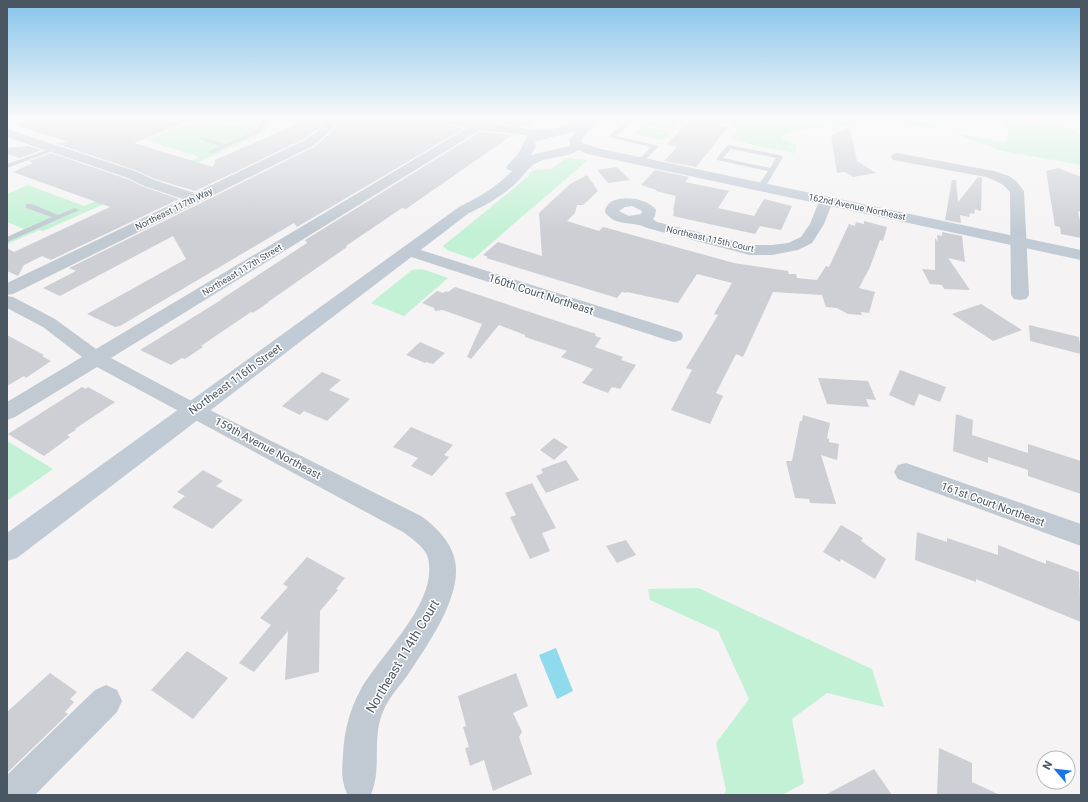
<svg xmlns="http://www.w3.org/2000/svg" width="1088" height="802" font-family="Roboto,sans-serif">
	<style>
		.green { fill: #c3f1d5 }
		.water { fill: #90daee }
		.building { fill: #cdcfd5 }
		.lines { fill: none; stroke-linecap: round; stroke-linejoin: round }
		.lane { fill: #c1cad2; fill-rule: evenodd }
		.street { fill: #c1cad2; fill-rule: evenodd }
		.secondary { fill: #c1cbd6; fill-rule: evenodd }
		.labels { text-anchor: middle; stroke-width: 3; stroke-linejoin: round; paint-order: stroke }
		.far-street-label { font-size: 9px; fill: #4a5661; stroke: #fff }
		.street-label { font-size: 11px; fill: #4a5661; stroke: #fff }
		.near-street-label { font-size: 13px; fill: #4a5661; stroke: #fff }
	</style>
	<rect width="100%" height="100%" fill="#f5f3f3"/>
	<!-- green -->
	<path class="green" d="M264 119H270L267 125V131L159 180 153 177 199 157 146 140 184 125 194 128 210 122 228 126 259 125Z
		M650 119H681L682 120C668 134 663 128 645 125Z
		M732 119H938L936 129 909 125 867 123 846 127 830 124 818 128 805 129 788 133 781 138 796 145 795 153 753 145 730 138 737 129 730 122Z
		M1001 119C1028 119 1055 124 1081 134V165L1002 151 954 133 1006 142 1009 131Z
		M643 126 667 131 670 133 663 140 634 134Z
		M566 158 588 160 473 259 447 250 443 246 529 176 530 173 536 170 552 169Z
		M28 185 84 206 126 188 134 191 43 231 39 230 7 244V237L24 229 7 222V194Z
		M422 269 448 278 404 316 371 303 412 270Z
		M7 441 53 469 7 501Z
		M698 588 872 669 884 707 827 693 792 719 804 783 782 795H724L726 790 716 743 749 699 718 631 650 600 648 589Z"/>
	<!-- water -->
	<path class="water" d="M556 648 573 691 557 699 539 655Z"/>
	<!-- building -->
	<path class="building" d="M10 120H191L134 143 213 167 215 160 306 120H326L318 129 304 139 195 191 155 179 138 171 55 143 68 142 9 123Z
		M341 120H435L437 122 463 129 297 227 294 223 120 326 115 327 87 314 186 259 173 236 60 296 43 288 76 271 69 268 314 147 328 135Z
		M469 120H536L525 127Z
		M690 120 705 123V120H720V126L728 127 696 167 664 161 677 147 666 145Z
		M850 128 857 161 876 173 853 177 845 172 837 173 831 135Z
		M480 132 512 135 406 209 402 208 346 246 347 247 268 302H269L253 313 251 312 201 346 203 347 185 359 182 358 171 365 140 350 221 300H220L307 243 305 240Z
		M28 146 42 150 19 158 7 154V148Z
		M51 153 127 179 144 187 179 199 51 260 42 256 24 265 18 276 7 271V248L14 252 110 207 13 172 33 163 29 161Z
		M617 167 630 180 608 183 597 170Z
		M1058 168 1081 177V212L1078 211 1081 226V238L1061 234 1060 227 1055 226 1046 171Z
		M655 170 689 177 685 182 729 191 718 208 754 216 764 199 792 206 781 230 760 226 755 234 673 216 674 211 673 210 676 196 656 191 657 190 641 185Z
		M587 175 598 191 583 205H577L575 213 567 221 599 231 603 227 607 228 734 263 788 271 789 274H796L797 278 817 280 826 266 829 267 849 224 855 226 856 222 864 224V221L887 227 883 241 880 240 870 267 859 288 875 292 869 313 861 312 862 315 848 314 837 308 826 307 822 295 773 292 743 357 736 354 716 393 723 396 710 424 671 410 692 370 686 368 718 315 714 314 732 283 697 274 678 303 627 292 626 293 622 292 617 298 486 258 488 257 483 255 498 242 542 256 539 213 570 184Z
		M978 177 982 178 981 211 975 209 974 214 970 213 969 217 960 215 961 223 945 220 952 180H956L958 202Z
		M942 232 962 236 965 262 948 258 970 290 944 289 942 285 930 284 922 269 935 270V238L938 242 937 235 942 236Z
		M455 287 596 334 595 336 601 338 595 347 623 357 621 360 636 365 620 389 612 387 608 393 582 383 593 369 561 357 567 351 525 337V335L499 325 471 359 467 357 482 324 443 310 435 311 434 308 422 303 437 291 443 293 446 291 448 292Z
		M981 304 1022 330 993 341 952 314Z
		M1029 325 1079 337 1081 354 1030 341Z
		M7 335 44 355 42 356 51 361 26 378 24 376 7 386Z
		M420 342 445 353 433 364 426 362 425 363 406 355Z
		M900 370 946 387 940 402 919 394 914 406 889 395Z
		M322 372 341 380 329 390 350 399 327 421 304 411 300 415 282 406Z
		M818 378 868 381 876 400 866 399 869 407 827 404Z
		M82 387 86 389 88 387 115 402 75 429 76 430 67 435 70 437 44 456 8 434Z
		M956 414 973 420 972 435 1028 453V444L1081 461V494L1028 476V470L988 457V463L953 451Z
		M803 415 830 423 827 438 829 439V442L839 444 837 460 821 455 836 504 810 503 809 499 795 498 786 461H792L800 421H802Z
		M411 427 453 445 444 455 449 457 432 476 411 466 418 458 393 447Z
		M554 438 568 447 554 460 540 450Z
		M566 460 579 480 546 493 536 476 543 473 541 469Z
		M203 470 223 481 216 486 243 500 212 529 172 507 185 496 177 492Z
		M532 483 556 528 542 533 550 551 530 559 510 517 516 515 505 493Z
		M841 525 863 538 861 541 886 559 875 579 841 559 840 562 823 552Z
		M917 532 947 542V538L998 555V545L1046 564V560L1079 572 1081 622 976 579V582L915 560Z
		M626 540 636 555 617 563 606 546Z
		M307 557 345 578 336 589 338 590 320 611 319 672 285 680 288 631 254 672 239 663 271 625 260 618 288 587 283 584Z
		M187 651 228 678 193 719 151 690Z
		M50 673 77 692 70 699 74 702 65 712 68 714 7 773V712Z
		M516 673 528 706 513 713 522 732 519 737 532 774 493 791 484 760 470 766 465 748 469 747 463 727 466 726 458 696Z
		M939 748 972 763V782L1000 795H937Z
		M874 769 892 795H825Z"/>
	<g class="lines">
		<!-- lane -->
		<path class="lane" d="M263 119H269L259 133 213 153 208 152 220 146 199 139 202 137 225 144 255 131Z
			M628 119H635L616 136 659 146 643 162 638 161 651 147 608 137Z
			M729 145 780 155 783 157 764 189H761L757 187 768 171 717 160V158L727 146ZM731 149 776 158 770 168 723 158Z
			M53 148 58 149 7 168V164Z
			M26 204H32L58 215 75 208 79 210 7 242V237L52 217 26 208Z"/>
		<!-- street -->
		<path class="street" d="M328 119H340L327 134 313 146 13 294 7 295V283L183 199 144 186 128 178 7 137V129L138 172 154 180 195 193 305 140 319 130Z
			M436 119C473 119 510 128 547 130L551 132 553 134 551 136 547 138 480 130 111 358 184 397 421 516C439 529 456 547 456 570 457 604 425 649 407 676 398 688 387 700 382 714 372 740 382 769 371 794L349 795 347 794C341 779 342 771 343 755 344 733 349 711 360 691 380 654 442 600 427 555 423 546 411 538 403 532L97 367 15 417 7 420V402L82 357 43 327 7 308V296L13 297 55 319 96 349 467 128 437 121Z
			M897 153 994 171 1009 176 1016 181 1024 191 1029 295 1026 299 1020 300 1014 299 1011 295 1010 192C1003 183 996 181 986 177L893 160 891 157 893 154Z
			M826 197 831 198 833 201 824 224 812 243 798 250 772 255H750L647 228C633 220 616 228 605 212 606 192 647 196 656 210L655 216 653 219 657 222 750 245H772L788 243 801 237 810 224 819 201 821 198ZM632 206 642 211 641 214 629 216 619 211 625 207Z
			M408 246 681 332 683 336 681 340 674 342 667 340 402 254 400 251 402 248Z
			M906 463 1081 524V546L898 479 894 472 898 465Z
			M106 685 117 690 122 701 117 712 35 795H7V775L95 690Z"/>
		<!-- secondary -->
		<path class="secondary" d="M574 119H597L581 140 582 143 597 148 1081 250V260L634 164 588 154 579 150C566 158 551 156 538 162 529 166 524 175 518 181 504 195 487 205 469 213L17 558 7 561V533L459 207C478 198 497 187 512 171L508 170 506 167 518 154 528 135 568 125ZM576 131 569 140 570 144 569 146 531 155 536 146 535 143 537 141Z"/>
	</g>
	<!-- sky -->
	<linearGradient id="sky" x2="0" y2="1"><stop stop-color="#85c3ea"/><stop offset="0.51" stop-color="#fafafa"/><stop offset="1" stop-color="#fafafa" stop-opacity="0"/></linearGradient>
	<rect width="1088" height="232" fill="url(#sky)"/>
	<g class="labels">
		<!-- far-street labels -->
		<g class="far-street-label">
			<text transform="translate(857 207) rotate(12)" y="3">162nd Avenue Northeast</text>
			<text transform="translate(174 209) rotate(-26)" y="3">Northeast 117th Way</text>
			<text transform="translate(710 239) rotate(13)" y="3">Northeast 115th Court</text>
			<text transform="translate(242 270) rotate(-31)" y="3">Northeast 117th Street</text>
		</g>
		<!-- street labels -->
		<g class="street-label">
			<text transform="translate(541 294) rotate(18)" y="4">160th Court Northeast</text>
			<text transform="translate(235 379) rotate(-36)" y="4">Northeast 116th Street</text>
			<text transform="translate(268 448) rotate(28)" y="4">159th Avenue Northeast</text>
			<text transform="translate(993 504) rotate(20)" y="4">161st Court Northeast</text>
		</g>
		<!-- near-street labels -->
		<g class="near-street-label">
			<text transform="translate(402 656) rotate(-59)" y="5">Northeast 114th Court</text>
		</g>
	</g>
	<!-- border -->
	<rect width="1088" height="802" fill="none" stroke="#4a5661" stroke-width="16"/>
	<!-- north arrow -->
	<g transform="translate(1056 770) rotate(298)"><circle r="19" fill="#ffffff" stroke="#b7bbc0"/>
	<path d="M0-3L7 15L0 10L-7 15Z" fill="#1a73e8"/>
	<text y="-6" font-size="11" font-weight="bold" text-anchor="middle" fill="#4a5661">N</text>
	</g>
</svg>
